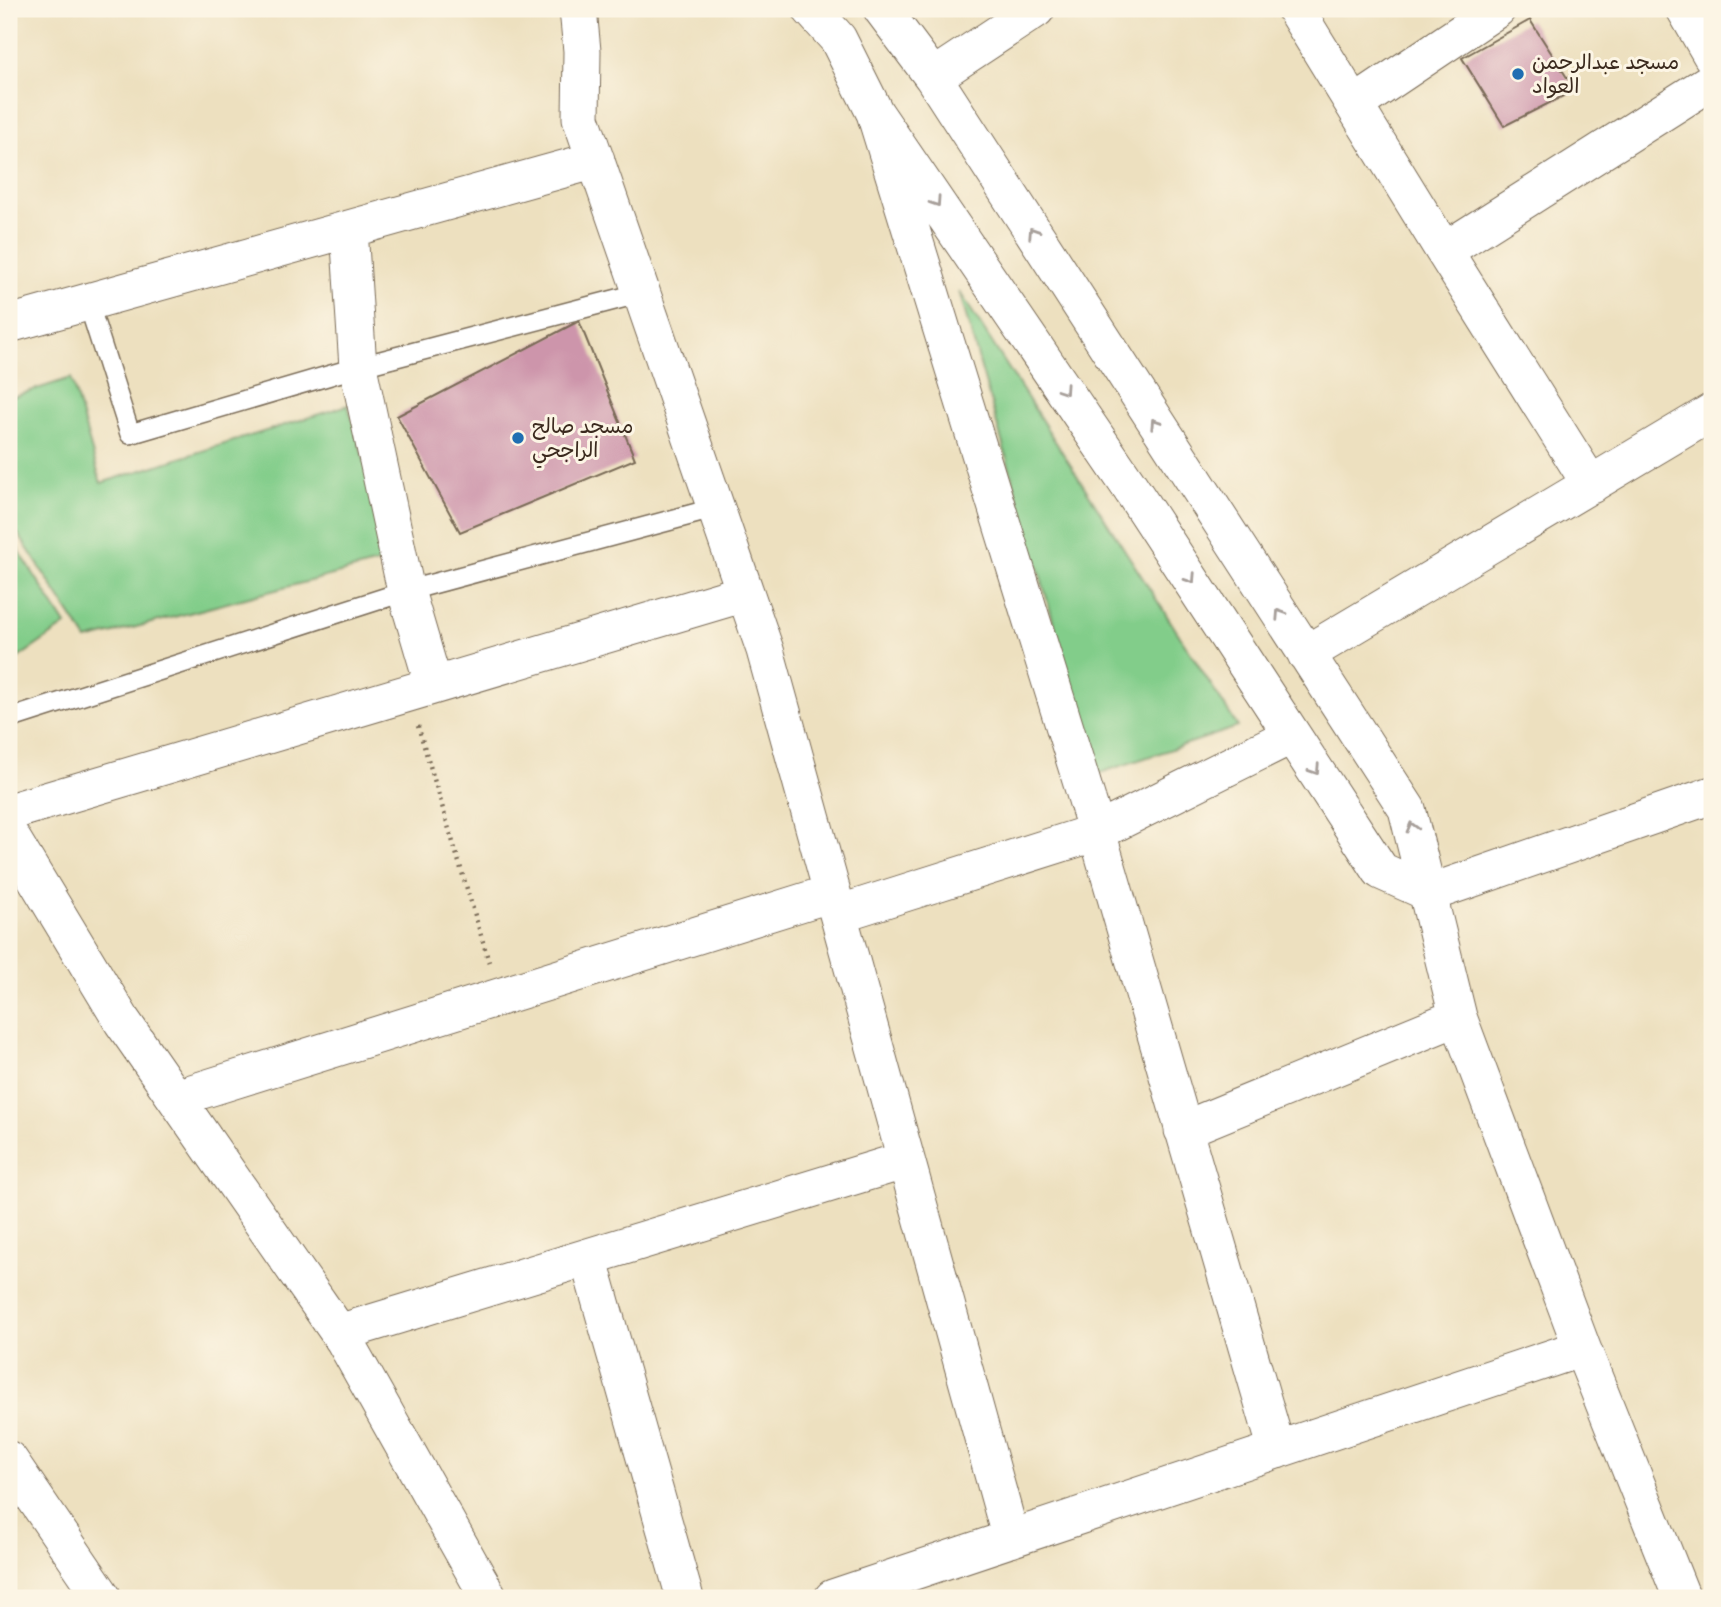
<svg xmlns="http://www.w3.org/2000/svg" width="1721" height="1607" font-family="Delius,'Playpen Sans Arabic',sans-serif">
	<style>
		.green { fill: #82cd8a; stroke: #5e7c54; stroke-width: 2 }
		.building { fill: #cd95ab }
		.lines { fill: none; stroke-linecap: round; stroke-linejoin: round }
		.service-casing { stroke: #796a56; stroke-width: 22 }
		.minor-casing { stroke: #796a56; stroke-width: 39 }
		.path { stroke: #796a56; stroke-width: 4.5; stroke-dasharray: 2 5; stroke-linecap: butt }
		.service { stroke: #fff; stroke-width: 19 }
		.minor { stroke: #fff; stroke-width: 37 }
		.oneway { stroke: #a79f9a }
		.poi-dot { fill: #1f6fb2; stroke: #fcf5e5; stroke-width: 2.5 }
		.labels { text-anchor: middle; stroke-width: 6; stroke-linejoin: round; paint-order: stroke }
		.poi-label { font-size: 21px; fill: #3b2a1e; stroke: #fcf5e5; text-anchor: start }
	</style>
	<rect width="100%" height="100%" fill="#fcf5e5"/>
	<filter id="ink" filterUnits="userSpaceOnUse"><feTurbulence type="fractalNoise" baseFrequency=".0143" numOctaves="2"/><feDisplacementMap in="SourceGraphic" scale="14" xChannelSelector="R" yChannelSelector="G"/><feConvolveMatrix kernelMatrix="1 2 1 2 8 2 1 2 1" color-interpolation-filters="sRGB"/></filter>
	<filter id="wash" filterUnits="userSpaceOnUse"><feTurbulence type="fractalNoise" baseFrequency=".00686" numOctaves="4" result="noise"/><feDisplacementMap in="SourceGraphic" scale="28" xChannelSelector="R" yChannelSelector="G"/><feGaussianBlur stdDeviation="1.57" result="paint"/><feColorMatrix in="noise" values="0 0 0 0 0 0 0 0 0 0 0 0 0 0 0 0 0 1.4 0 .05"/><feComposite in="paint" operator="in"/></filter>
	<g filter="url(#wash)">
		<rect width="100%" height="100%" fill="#ede0bf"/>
		<!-- green -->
		<path class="green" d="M959 291 1238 727 1097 774Z
			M71 378 101 483 348 405 393 559 87 640 9 520V398Z
			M9 535 66 625 9 664Z"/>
		<g id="blocks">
			<!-- building -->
			<path class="building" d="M1530 20 1575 90 1504 126 1462 58Z
				M579 321 635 459 460 532 397 416Z"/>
		</g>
	</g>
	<g filter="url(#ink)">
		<use href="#blocks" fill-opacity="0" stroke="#796a56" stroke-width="2"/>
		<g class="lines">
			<defs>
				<path id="service" d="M88 302 130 434 358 367 641 293
					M9 719 406 591 716 508"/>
				<path id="minor" d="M578 9 582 51 581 118 765 650 1011 1539
					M811 9 838 39 875 113 1128 484 1381 871 1430 893 1712 795
					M882 9 933 77 1407 809 1458 1017 1582 1348 1682 1598
					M1295 9 1444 251 1712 81
					M1685 9 1712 56
					M933 77 1036 9
					M1354 105 1497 9
					M875 113 1097 832 1277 1450
					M349 229 358 367 406 591 433 683
					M1444 251 1591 485
					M9 324 596 160
					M1306 654 1712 412
					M9 812 745 593
					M9 834 122 1021 344 1340 489 1598
					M838 914 1097 832 1292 735
					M176 1098 832 893
					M1183 1130 1458 1017
					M588 1257 685 1598
					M339 1333 906 1160
					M9 1460 103 1598
					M833 1598 1582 1348"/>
			</defs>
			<!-- service casing -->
			<use href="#service" class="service-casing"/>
			<!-- minor casing -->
			<use href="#minor" class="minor-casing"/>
			<!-- path -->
			<path class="path" d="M418 726 489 962"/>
			<!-- service -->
			<use href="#service" class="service"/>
			<!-- minor -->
			<use href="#minor" class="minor"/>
		</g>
		<!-- one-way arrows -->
		<defs><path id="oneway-chevron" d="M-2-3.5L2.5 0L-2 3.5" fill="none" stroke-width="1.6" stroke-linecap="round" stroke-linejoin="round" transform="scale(1.75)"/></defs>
		<g class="oneway">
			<use href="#oneway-chevron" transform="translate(936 202) rotate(56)"/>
			<use href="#oneway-chevron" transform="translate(1033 232) rotate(-123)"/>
			<use href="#oneway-chevron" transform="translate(1064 390) rotate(56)"/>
			<use href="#oneway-chevron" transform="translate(1155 423) rotate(-123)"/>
			<use href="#oneway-chevron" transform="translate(1191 579) rotate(57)"/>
			<use href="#oneway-chevron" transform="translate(1280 614) rotate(-123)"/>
			<use href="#oneway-chevron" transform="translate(1315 770) rotate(57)"/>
			<use href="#oneway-chevron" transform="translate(1412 827) rotate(-105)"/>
		</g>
	</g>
	<!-- markers -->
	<g class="poi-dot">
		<circle cx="1518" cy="74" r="7"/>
		<circle cx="518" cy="438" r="7"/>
	</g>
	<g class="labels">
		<!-- poi labels -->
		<g class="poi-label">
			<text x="1532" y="69">مسجد عبدالرحمن<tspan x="1532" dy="24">العواد</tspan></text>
			<text x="532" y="433">مسجد صالح<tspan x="532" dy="24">الراجحي</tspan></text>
		</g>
	</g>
	<!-- margin -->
	<rect width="1721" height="1607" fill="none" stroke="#fcf5e5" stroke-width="35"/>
</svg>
